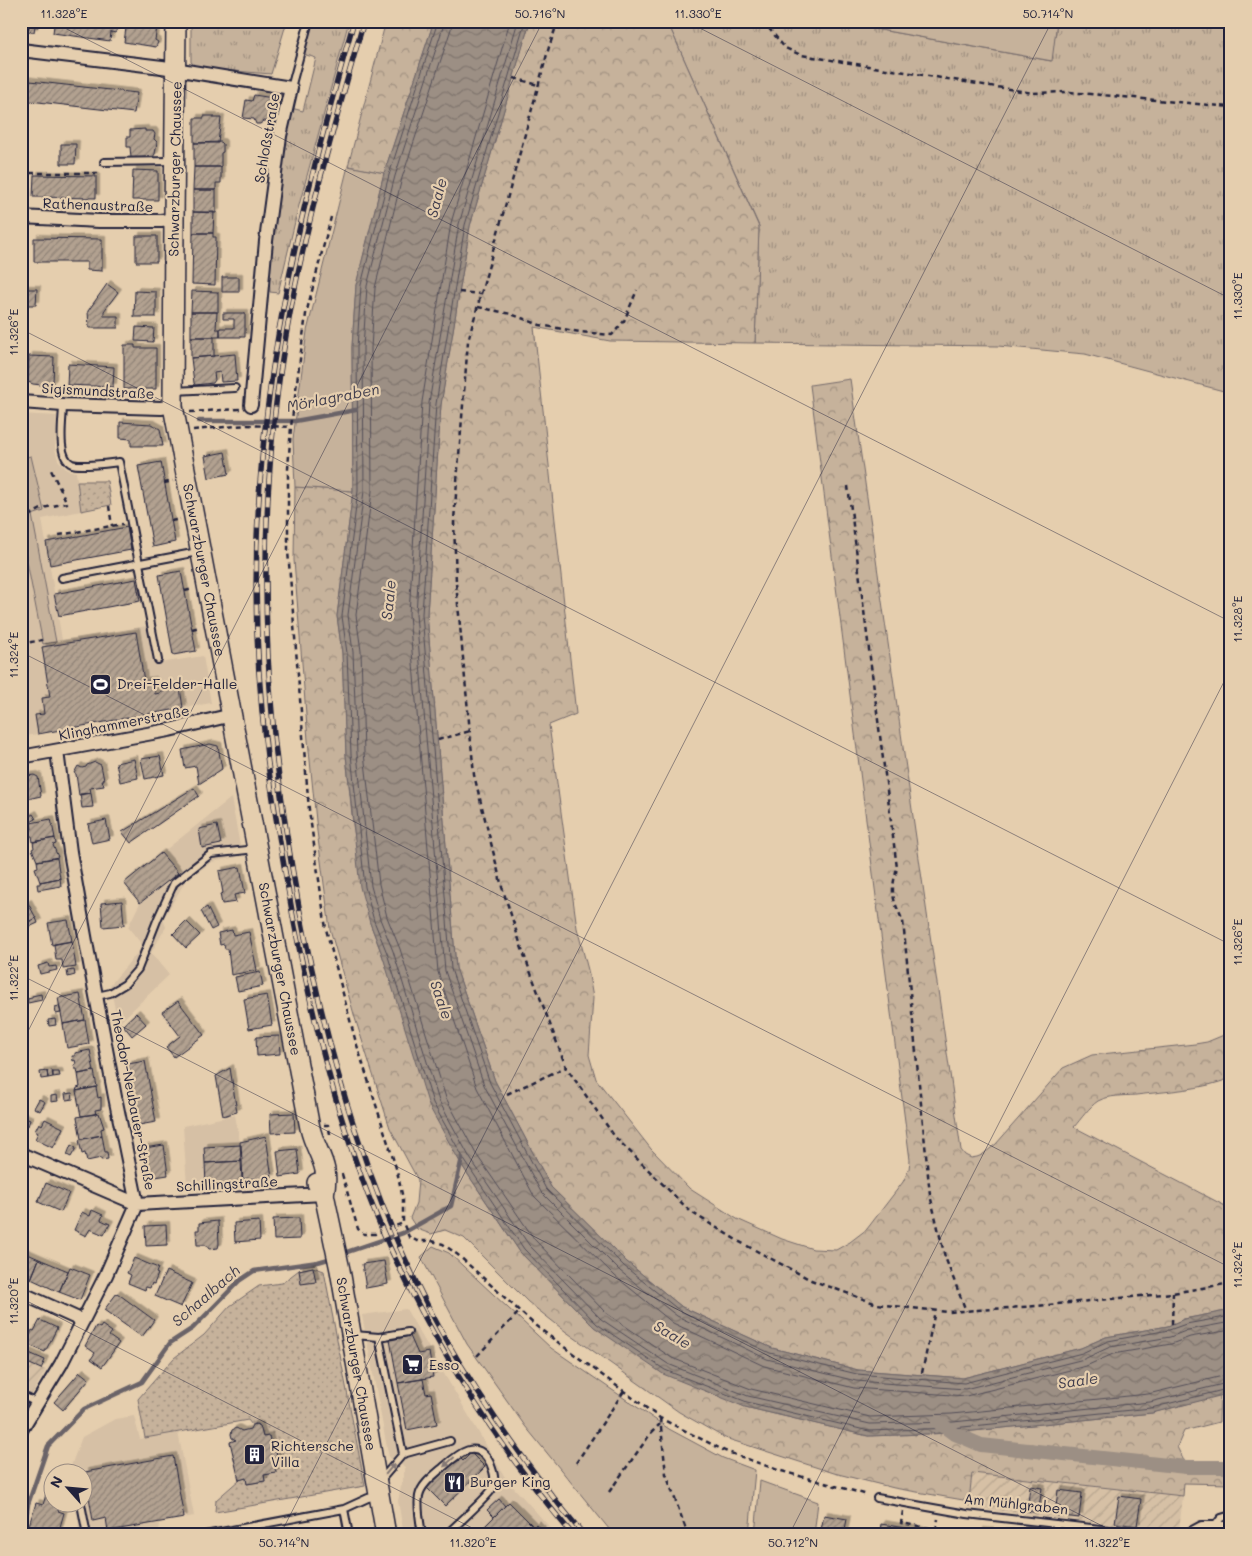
<svg xmlns="http://www.w3.org/2000/svg" width="1252" height="1556" font-family="Mali,sans-serif">
	<style>
		.built { fill: #d6c0a5 }
		.industrial { fill: url(#industrial-furrows) }
		.grass { fill: url(#grass-tufts); stroke: #746a6b }
		.forest { fill: url(#forest-crowns); stroke: #746a6b }
		.park { fill: url(#park-dots); stroke: #746a6b }
		.garden { fill: #c6b29b; stroke: #746a6b }
		.water { fill: url(#water-waves); stroke: #6b6367 }
		.lines { fill: none; stroke-linecap: round; stroke-linejoin: round }
		.shore { stroke: #534e58; stroke-width: 1 }
		.stream { stroke: #6b6367; stroke-width: 4.5 }
		.canal { stroke: #9c8f84; stroke-width: 14 }
		.building { fill: url(#building-hatch); stroke: #22223b; filter: url(#shadow) }
		.lane-casing { stroke: #22223b; stroke-width: 10 }
		.street-casing { stroke: #22223b; stroke-width: 16 }
		.primary-casing { stroke: #22223b; stroke-width: 22 }
		.path { stroke: #22223b; stroke-width: 2.5; stroke-dasharray: 5 4; stroke-linecap: butt }
		.lane { stroke: #e5ceae; stroke-width: 6 }
		.street { stroke: #e5ceae; stroke-width: 12 }
		.primary { stroke: #e5ceae; stroke-width: 19 }
		.rail-casing { stroke: #22223b; stroke-width: 5.5 }
		.rail { stroke: #e5ceae; stroke-width: 4; stroke-dasharray: 11; stroke-linecap: butt }
		.oneway { fill: #847874 }
		.ticks { fill: none; stroke: #22223b; stroke-width: 1; stroke-opacity: 0.45 }
		.labels { text-anchor: middle; stroke-width: 4.5; stroke-linejoin: round; paint-order: stroke }
		.street-label { font-size: 14px; fill: #22223b; stroke: #e5ceae }
		.poi-label { font-size: 14px; fill: #22223b; stroke: #e5ceae; text-anchor: start }
		.water-label { font-size: 15px; font-style: italic; fill: #403d4d; stroke: #e5ceae }
		.neatline { fill: none; stroke: #22223b; stroke-width: 2 }
		.ticks-label { font-size: 12px; text-anchor: middle; fill: #22223b }
	</style>
	<defs>
		<pattern id="industrial-furrows" width="10" height="10" patternUnits="userSpaceOnUse" patternTransform="scale(1.25)"><rect width="10" height="10" fill="#d6c0a5"/><path d="M-1 1l2-2M0 10L10 0M9 11l2-2" fill="none" stroke="#b7a58f"/></pattern>
		<pattern id="grass-tufts" width="24" height="20" patternUnits="userSpaceOnUse" patternTransform="scale(1.25)"><rect width="24" height="20" fill="#c6b29b"/><path d="M3 7l-1-3M5 7V3M7 7l1-3M15 17l-1-3M17 17v-4M19 17l1-3" fill="none" stroke="#a09080"/></pattern>
		<pattern id="forest-crowns" width="20" height="18" patternUnits="userSpaceOnUse" patternTransform="scale(1.25)"><rect width="20" height="18" fill="#c6b29b"/><path d="M2 6a3 3 0 1 1 6 0M12 15a3 3 0 1 1 6 0" fill="none" stroke="#a09080"/></pattern>
		<pattern id="park-dots" width="8" height="8" patternUnits="userSpaceOnUse" patternTransform="scale(1.25)"><rect width="8" height="8" fill="#c6b29b"/><path d="M2 2h.1M6 6h.1" fill="none" stroke="#a09080" stroke-width="1.8" stroke-linecap="round"/></pattern>
		<pattern id="water-waves" width="16" height="10" patternUnits="userSpaceOnUse" patternTransform="scale(1.25)"><rect width="16" height="10" fill="#9c8f84"/><path d="M0 5q4-4 8 0t8 0" fill="none" stroke="#7f746d"/></pattern>
		<pattern id="building-hatch" width="6" height="6" patternUnits="userSpaceOnUse" patternTransform="scale(1.25)"><rect width="6" height="6" fill="#b2a190"/><path d="M-1 1l2-2M0 6l6-6M5 7l2-2" fill="none" stroke="#908377"/></pattern>
		<filter id="shadow"><feDropShadow dx="3.5" dy="-3.5" stdDeviation="0" flood-color="#0004"/></filter>
	</defs>
	<rect width="100%" height="100%" fill="#e5ceae"/>
	<filter id="ink" filterUnits="userSpaceOnUse"><feTurbulence type="fractalNoise" baseFrequency=".02" numOctaves="2"/><feDisplacementMap in="SourceGraphic" scale="10" xChannelSelector="R" yChannelSelector="G"/><feConvolveMatrix kernelMatrix="1 2 1 2 8 2 1 2 1" color-interpolation-filters="sRGB"/></filter>
	<g filter="url(#ink)">
		<!-- built -->
		<path class="built" d="M21 414 57 416 55 449 58 460 67 470 76 472 81 511 42 519 62 640 147 626 154 664 203 656 211 703 21 737Z
			M231 798 242 856 212 862 186 880 163 919 166 927 151 953 169 975 118 1024 110 985 143 946 128 927 140 903 124 883Z
			M235 1115 240 1142 243 1184 187 1186 183 1126Z
			M406 1309 506 1479 557 1535H404L398 1501 405 1467 389 1458 362 1315Z
			M134 1416 140 1439 178 1432 194 1516 160 1522 159 1532 153 1535H78L77 1530 79 1524 75 1504H82V1474L69 1473V1471L82 1437 115 1419Z"/>
		<!-- industrial -->
		<path class="industrial" d="M21 1360 46 1370 21 1412Z
			M972 1473 1183 1496 1179 1530 1140 1529 968 1507Z"/>
		<!-- grass -->
		<path class="grass" d="M191 21H287L271 74 198 68 191 62Z
			M312 21H349L298 209 278 293 270 292 268 254 291 108 303 111 316 58 303 54Z
			M667 21H831L1051 61 1057 21H1231V393L1085 354 998 346 755 343 759 226Z"/>
		<!-- forest -->
		<path class="forest" d="M386 21H434L384 173 348 166Z
			M530 21H667L759 227 755 343 610 341 534 327 576 714 549 725 577 928 588 970 593 998 589 1055 596 1079 651 1149 690 1189 737 1219 782 1239 813 1249 836 1250 850 1242 867 1229 903 1182 909 1169 910 1160 810 385 850 379 961 1150 965 1155 971 1158 977 1157 982 1155 996 1144 1063 1068 1092 1055 1195 1044 1207 1042 1231 1032V1078C1201 1090 1168 1091 1136 1095 1122 1096 1110 1095 1098 1101 1089 1107 1081 1119 1074 1127L1231 1209V1310L1184 1319 1168 1326 1106 1337 1081 1348 963 1378 858 1370 772 1348 682 1307 627 1262 551 1187 495 1081 456 968 427 614 441 404 470 226Z
			M295 487 353 491 337 616 342 653 346 755 353 825 370 923 461 1164 520 1252 594 1327 745 1407 868 1436 953 1433 1152 1413 1220 1395 1219 1422 1184 1431 1177 1447 1189 1471 1231 1473V1484L1184 1483 1183 1496 972 1473 969 1501 894 1488 834 1473 725 1438 679 1412 565 1331 528 1302 464 1238 445 1230 431 1234 417 1229 410 1218 416 1203 418 1180 390 1128 355 1018 330 929 317 831 308 740 294 560Z"/>
		<!-- park -->
		<path class="park" d="M77 481H107L111 505 81 511Z
			M313 1267 324 1271 365 1486 215 1512 216 1500 239 1480 246 1478 247 1484 265 1481 264 1475 276 1473 274 1461 278 1460 275 1448 272 1449 269 1436 263 1437 260 1426 256 1424 252 1425 248 1420 145 1438 138 1399 174 1358 204 1335 230 1306 259 1286 282 1283 299 1270Z"/>
		<!-- garden -->
		<path class="garden" d="M831 21H1057L1052 61Z
			M348 166 384 173 356 285 352 347 353 491 295 487 293 439 307 331Z
			M21 453 22 458 31 456 44 511 32 515 56 642 43 644 21 531Z
			M433 1246 449 1253 551 1348 669 1429 723 1458 755 1470 749 1535H614L525 1426 467 1344 421 1257Z
			M760 1481 818 1502 814 1535H755Z"/>
		<!-- water -->
		<path class="water" d="M434 21H530L470 226 441 405 427 614 456 968 495 1081 551 1187 627 1262 682 1307 772 1348 858 1370 963 1378 1081 1348 1106 1337 1168 1326 1184 1319 1231 1310V1393L1152 1413 953 1433 868 1436 745 1407 663 1374 594 1327 520 1252 461 1164 429 1106 382 954 370 923 360 887 346 755 342 653 337 616 353 491 352 347 356 285 384 173Z
			M1190 1463H1231V1473L1189 1471 1186 1467Z"/>
		<g class="lines">
			<!-- shore -->
			<path class="shore" d="M438 21 389 175 361 285 357 348 358 491 342 616 347 653 351 754 365 887 374 921 387 953 433 1103 465 1161 524 1249 597 1324 665 1370 747 1402 869 1431 953 1428 1151 1408 1231 1388
				M445 21 395 176 367 286 363 348 364 491 348 615 353 652 357 754 371 886 380 919 393 951 439 1101 470 1158 529 1245 601 1319 668 1364 748 1396 870 1424 953 1422 1150 1402 1231 1382
				M452 21 451 29 402 178 375 288 371 348 372 491 356 615 361 651 364 753 379 884 387 917 400 949 446 1098 476 1154 535 1240 606 1313 672 1358 751 1389 870 1417 952 1414 1148 1394 1231 1374
				M510 21 451 223 422 402 409 614 438 972 477 1088 534 1196 615 1276 673 1323 764 1366 854 1388 966 1396 1086 1366 1113 1354 1171 1344 1190 1337 1231 1330
				M518 21 459 224 429 403 416 614 445 971 484 1085 541 1192 620 1271 677 1316 767 1359 856 1381 965 1389 1084 1359 1110 1347 1170 1337 1188 1330 1231 1322
				M525 21 465 225 436 404 422 614 451 969 490 1083 546 1189 624 1266 680 1311 770 1353 857 1374 964 1383 1082 1353 1108 1341 1169 1330 1186 1324 1231 1316"/>
			<!-- stream -->
			<path class="stream" d="M199 421H295L356 410
				M341 1254 403 1233 451 1206 462 1158
				M24 1535 28 1504 48 1446 84 1409 142 1382 170 1343 193 1328 239 1281 254 1271 318 1262 332 1258"/>
			<!-- canal -->
			<path class="canal" d="M938 1422 953 1433 981 1445 1186 1467H1231"/>
		</g>
		<!-- building -->
		<path class="building" d="M21 21H39L38 27 35 26 34 32 21 31Z
			M51 21H117L116 33 111 32 110 41 53 33 54 25 50 24Z
			M127 21H158L155 40 158 42 156 47 124 42Z
			M21 80 137 93 134 113 21 100Z
			M254 95 279 99 275 122 264 121 260 124H256L254 119 243 118 246 100 252 101Z
			M204 116H214V118H221L218 143H194V118H204Z
			M145 129V131H153L155 134 154 139 157 142 155 154 153 157 131 158 130 147H127V137H130V130Z
			M221 142 223 144V152L221 153V167H194V143Z
			M61 144H76L75 164H61Z
			M194 167H221V183H216V190H193Z
			M133 170 158 171V200H132Z
			M34 175 96 176V198L33 197Z
			M193 190H216V213L193 212Z
			M193 212H214L213 233H193Z
			M193 233H213V237H216L215 285 192 284Z
			M136 236H157V262H136Z
			M34 238 102 239V271L87 270V262H34Z
			M222 277H239V292H222Z
			M107 284 118 292 104 311V316H118V328H89L88 311Z
			M21 289H37L36 305H21Z
			M135 291 156 292V317H134Z
			M192 291 218 292V312H191Z
			M191 312H217L216 329H220V337H191Z
			M223 313H245V337H220V328H234V319H223Z
			M136 327 154 328 153 342 135 341Z
			M191 337H214V356L191 358Z
			M124 345H135V348H156V389H124Z
			M235 354 237 381 221 382 220 372 214 373 215 380 213 383 195 385 194 383 191 358Z
			M29 356 54 357 53 383 49 386 33 384 28 382Z
			M68 364 114 367 113 387 67 385Z
			M120 422 151 424 160 429 163 446H131V439L120 438Z
			M225 452 229 474 209 478 205 456Z
			M161 462 175 542 153 547 138 466Z
			M127 527 131 550 50 565 46 542Z
			M181 571 196 651 173 655 159 575Z
			M136 579 140 601 59 616 54 594Z
			M136 632 144 681 153 680 155 694 160 693 161 691 180 688 183 708 38 734 35 715 44 714 42 698 50 697 42 647Z
			M210 744 218 746 222 769 199 784 196 766 185 768 182 750Z
			M160 756 164 775 145 779 141 759Z
			M134 759 138 778 120 782 116 763Z
			M95 762 101 765 104 780H102L104 786 90 788 91 793 79 795 76 774 74 773 78 766 82 768 86 767 87 765Z
			M34 775 38 777 41 796 23 800 21 777Z
			M194 788 199 796 131 843 122 832Z
			M91 793 93 807 82 808 80 794Z
			M33 814 36 819 27 824 24 819Z
			M24 819 27 824 21 827V820Z
			M51 819 55 838 33 842 32 836H29L28 829H32L31 823Z
			M106 820 110 839 92 843 88 824Z
			M24 825 27 832 21 834V827Z
			M217 825 221 844 202 848 199 829Z
			M55 838 56 844 53 845 58 857 37 861 32 849 34 848 33 842Z
			M161 853 178 873 140 903 124 883Z
			M57 858 60 878 40 882 35 868 38 867 37 861Z
			M240 867 245 893 234 895 236 902 222 904 220 894 223 893 219 871Z
			M60 878 61 886 38 890 37 884H40V882Z
			M122 901 124 925 103 927 101 903Z
			M28 903 36 918 24 924 21 918V907Z
			M207 907 217 927 211 930 201 911Z
			M36 918 38 923 29 927 26 923Z
			M68 920 72 941 52 945 48 923Z
			M186 921 200 935 186 948 173 934Z
			M232 930 233 935 249 932 257 970 231 975 228 949H225L224 944 220 945 218 933Z
			M72 941 76 967 63 969 62 960H56L54 944Z
			M48 963 49 967 56 966 57 970 40 974 38 966Z
			M74 970 75 975 68 977 67 971Z
			M260 972 263 986 238 991 235 977Z
			M41 994 42 1000 28 1003 27 999 32 998V996Z
			M80 994 85 1020 63 1024 58 998Z
			M267 995 272 1025 249 1029 244 999Z
			M178 1001 204 1035 174 1057 166 1047 180 1036 162 1012Z
			M59 1006 61 1013 56 1014 55 1007Z
			M136 1013 146 1024 132 1036 123 1025Z
			M55 1019 56 1025 49 1026 48 1020Z
			M85 1020 89 1044 67 1048 63 1024Z
			M279 1036 280 1054 257 1056 256 1037Z
			M90 1050 94 1071 78 1074 77 1069H75L74 1065 76 1064 75 1060 73 1061 72 1056H75V1053Z
			M145 1061 156 1122 139 1125 128 1064Z
			M230 1068 237 1112 223 1116 216 1076Z
			M52 1070 53 1077 48 1078 47 1071Z
			M47 1071 48 1078 41 1079 40 1072Z
			M94 1071 97 1087 76 1091 77 1088 80 1087 78 1074Z
			M53 1072H59L60 1076 53 1077Z
			M96 1087 98 1098 101 1097V1109L95 1110 96 1114 81 1116 76 1091Z
			M72 1093 73 1099 66 1100 65 1094Z
			M57 1095 58 1101 51 1102V1096Z
			M39 1099 45 1102 40 1111 34 1108Z
			M99 1113 104 1128 101 1129 102 1135 81 1139 77 1117Z
			M294 1113 295 1132 271 1133 270 1114Z
			M21 1116 30 1120 28 1126 24 1124 21 1130Z
			M45 1119 63 1128 53 1148 35 1139 38 1133 35 1131 39 1123 42 1125Z
			M102 1135 105 1152H107L108 1159 101 1160V1158L87 1161 85 1153 82 1154 79 1140Z
			M266 1136 272 1178 242 1179 240 1142Z
			M71 1145 76 1148 71 1157 67 1155Z
			M164 1145 168 1175 149 1178 144 1148Z
			M241 1145 242 1161 205 1163 204 1147Z
			M297 1149 300 1174 280 1177 277 1151Z
			M242 1161 243 1184 206 1185 205 1163Z
			M46 1183 69 1193 61 1212 38 1202Z
			M92 1210 103 1215 101 1220 110 1224 104 1235 90 1229 86 1236 74 1230 82 1212 90 1216Z
			M299 1218 300 1239 274 1240 273 1219Z
			M218 1221 219 1244 218 1248 209 1249 206 1245H197L196 1230H199V1223Z
			M259 1221 260 1240 235 1242 234 1223Z
			M166 1225 167 1245 146 1246 145 1226Z
			M21 1251 39 1259 31 1279 21 1275Z
			M134 1258 158 1268 156 1273 158 1274 154 1284 152 1283 150 1288 146 1287 145 1290 128 1283 131 1275 127 1273Z
			M39 1259 68 1271 59 1292 31 1279Z
			M384 1261 388 1284 366 1288 362 1264Z
			M70 1267 90 1275 80 1300 59 1292Z
			M313 1267 316 1282 301 1284 299 1270Z
			M166 1271 192 1283 181 1307 155 1296Z
			M117 1293 154 1320 142 1337 104 1310Z
			M40 1320 57 1328 45 1352 26 1344 32 1330 34 1331Z
			M102 1325 112 1332 109 1336 119 1343 102 1367 91 1359 95 1353 85 1346 96 1326 100 1328Z
			M410 1336 418 1354 429 1352 433 1377 398 1383 390 1340Z
			M27 1352 45 1360 41 1369 23 1361Z
			M80 1372 89 1379 63 1410 54 1402Z
			M423 1379 426 1394 431 1393 437 1424 407 1430 398 1383Z
			M256 1424 260 1426 263 1437 269 1436 272 1449 275 1448 278 1460 274 1461 276 1473 264 1475 265 1481 247 1484 246 1478 239 1480 230 1442 236 1440 232 1438 231 1434 232 1430 236 1428 242 1431 250 1429 252 1425Z
			M471 1453 485 1467 445 1506 427 1488 459 1457 463 1461Z
			M173 1456 184 1518 108 1531 106 1518 93 1521 85 1472Z
			M1030 1486 1042 1488 1038 1513 1027 1511Z
			M48 1487 52 1488V1504H61L58 1511 64 1513 58 1534 52 1532 51 1535H33L36 1527 29 1525 36 1503 43 1505Z
			M1058 1490 1082 1493 1079 1518 1055 1515Z
			M1119 1496 1141 1499 1137 1526 1115 1523Z
			M499 1499 505 1506 494 1517 487 1510Z
			M509 1502 533 1526 525 1535H476Z
			M824 1515 847 1519 844 1535H820Z
			M536 1524 542 1530 540 1533 542 1535H525Z
			M881 1524 948 1535H879Z
			M335 1531 336 1535H315Z
			M980 1531 1011 1533 1010 1535H980Z"/>
		<g class="lines">
			<defs>
				<path id="lane" d="M291 88 309 21
					M104 162 173 161
					M174 391 235 388
					M63 405C63 420 56 457 72 464 80 467 110 463 119 462L158 660
					M62 578 198 552
					M97 996 110 993 125 984 138 969 158 918 174 883 211 854 256 849
					M354 1335 379 1337 408 1332
					M379 1337 403 1454
					M21 1395 37 1403
					M380 1481 403 1454 450 1441
					M877 1498 967 1514 1153 1535
					M81 1504 87 1535
					M344 1509 349 1535
					M1214 1527 1221 1518 1231 1515
					M422 1534C420 1522 417 1508 419 1496 421 1485 433 1476 441 1469 456 1456 476 1436 490 1463 494 1473 496 1479 492 1489 489 1496 454 1527 446 1535
					M205 1535 344 1509 368 1498 376 1496"/>
				<path id="street" d="M21 50 162 67 291 88 280 136 266 241 251 405
					M21 217 99 221H161L174 219
					M21 402 63 405 161 408 173 406
					M21 757 169 730 232 715
					M21 1154 137 1204 324 1194
					M21 1293 83 1321
					M21 1430 61 1364 106 1275 137 1204 115 1097 88 953 70 852 57 751
					M1189 1535 1202 1528H1231"/>
				<g id="primary">
					<path id="s1" d="M176 21 174 219 173 406 310 1128C316 1154 331 1164 324 1194"/>
					<path id="s2" d="M317 1183 324 1194 340 1270 386 1535"/>
				</g>
			</defs>
			<!-- lane casing -->
			<use href="#lane" class="lane-casing"/>
			<!-- street casing -->
			<use href="#street" class="street-casing"/>
			<!-- primary casing -->
			<use href="#primary" class="primary-casing"/>
			<!-- path -->
			<path class="path" d="M558 21 549 47 468 341 454 520 456 583 474 775 502 887 523 952 566 1067 615 1137 691 1212 738 1241 811 1280 877 1304 948 1312 1037 1306 1173 1293 1231 1283
				M763 21 785 48 801 55 1033 93 1069 92 1231 107
				M514 78 538 85
				M21 173H99
				M331 217 306 314 291 427 288 469V551L309 810 326 929 355 1039 397 1171 403 1199V1223L409 1237 417 1241H432L443 1244 458 1255 536 1326 660 1418 725 1451 778 1470 868 1495
				M459 292 481 294
				M478 307 511 314 540 325 580 332 612 335 624 321 637 290
				M190 412 240 409
				M193 430 247 425 291 427
				M164 483 173 481
				M848 486 897 868C890 893 892 898 903 921L930 1195 945 1257 966 1311
				M109 506 112 526
				M21 520 43 508 67 503 51 470
				M171 521 180 519
				M59 535 123 524
				M185 591 193 589
				M21 605V612
				M192 629 200 627
				M21 644 42 640
				M438 740 470 731
				M507 1094 566 1067
				M324 1125H328L331 1138
				M342 1174 358 1229 364 1234H375L403 1223
				M1172 1324 1173 1293
				M477 1356 519 1312
				M922 1373 935 1311
				M660 1418 666 1474 688 1535
				M1230 1433H1231
				M576 1463 624 1391
				M609 1492 651 1433 660 1424
				M903 1511 901 1523 952 1532 955 1535
				M936 1530 938 1519"/>
			<!-- lane -->
			<use href="#lane" class="lane"/>
			<!-- street -->
			<use href="#street" class="street"/>
			<!-- primary -->
			<use href="#primary" class="primary"/>
			<defs>
				<path id="rail" d="M354 21C318 147 284 274 268 404 253 520 252 640 267 756 274 812 284 867 294 922 316 1035 344 1147 392 1252 424 1320 461 1385 504 1446 525 1477 549 1506 573 1535
					M364 21C327 149 290 279 275 412 256 582 268 740 299 907 328 1057 370 1204 445 1338 485 1408 532 1473 584 1535"/>
			</defs>
			<!-- rail casing -->
			<use href="#rail" class="rail-casing"/>
			<!-- rail -->
			<use href="#rail" class="rail"/>
		</g>
		<!-- one-way arrows -->
		<defs><path id="oneway-solid" d="M-6-.8H1V-3.2L6.5 0L1 3.2V.8H-6Z" transform="scale(1.25)"/></defs>
		<g class="oneway">
			<use href="#oneway-solid" transform="translate(449 1462) rotate(138)"/>
			<use href="#oneway-solid" transform="translate(390 1469) rotate(-50)"/>
		</g>
	</g>
	<!-- ticks -->
	<path class="ticks" d="M51 21 1231 622M686 21 1231 299M21 46 34 21M21 329 1231 945M21 652 1231 1268M21 975 1120 1535M21 1045 543 21M21 1298 486 1535M280 1535 1052 21M789 1535 1231 668"/>
	<!-- icons -->
	<defs>
		<symbol id="stadium-square" viewBox="-11 -11 22 22"><rect x="-9" y="-9" width="18" height="18" rx="4" fill="#22223b" stroke="#e5ceae"/><path d="M0-5a6.5 5 0 1 0 0 10a6.5 5 0 1 0 0-10ZM-3.5-1.8h7v3.6h-7Z" fill="#fff"/></symbol>
		<symbol id="supermarket-square" viewBox="-11 -11 22 22"><rect x="-9" y="-9" width="18" height="18" rx="4" fill="#22223b" stroke="#e5ceae"/><path d="M-6-5.5h2.5l.6 2H6L4.5 2H-2.5L-4.4-4H-6ZM-1.5 3.2a1.3 1.3 0 1 0 .1 0ZM3 3.2a1.3 1.3 0 1 0 .1 0Z" fill="#fff"/></symbol>
		<symbol id="building-square" viewBox="-11 -11 22 22"><rect x="-9" y="-9" width="18" height="18" rx="4" fill="#22223b" stroke="#e5ceae"/><path d="M-4-6H4V6H1V3H-1V6H-4ZM-2.5-4.3h1.7v1.8h-1.7ZM.8-4.3h1.7v1.8H.8ZM-2.5-1h1.7V.8h-1.7ZM.8-1h1.7V.8H.8Z" fill="#fff"/></symbol>
		<symbol id="restaurant-square" viewBox="-11 -11 22 22"><rect x="-9" y="-9" width="18" height="18" rx="4" fill="#22223b" stroke="#e5ceae"/><path d="M-5-6h1v4h1v-4h1v4h1v-4h1v5L-1.5 .5V6h-2V.5L-5-1ZM5-6V6H3V1.5H1.5Q1.5-4 5-6Z" fill="#fff"/></symbol>
	</defs>
	<g fill-rule="evenodd">
		<use href="#stadium-square" x="88" y="672" width="25" height="25"/>
		<use href="#supermarket-square" x="400" y="1352" width="25" height="25"/>
		<use href="#building-square" x="242" y="1442" width="25" height="25"/>
		<use href="#restaurant-square" x="442" y="1470" width="25" height="25"/>
	</g>
	<g class="labels">
		<!-- street labels -->
		<g class="street-label">
			<text transform="translate(267 138) rotate(-80)" y="5">Schloßstraße</text>
			<text transform="translate(175 169) rotate(-89)" y="5">Schwarzburger Chaussee</text>
			<text transform="translate(98 205) rotate(2)" y="5">Rathenaustraße</text>
			<text transform="translate(98 391) rotate(3)" y="5">Sigismundstraße</text>
			<text dy="5" stroke="none"><textPath href="#s1" startOffset="552">Schwarzburger Chaussee</textPath></text>
			<text transform="translate(124 723) rotate(-11)" y="5">Klinghammerstraße</text>
			<text dy="5" stroke="none"><textPath href="#s1" startOffset="958">Schwarzburger Chaussee</textPath></text>
			<text transform="translate(133 1100) rotate(79)" y="5">Theodor-Neubauer-Straße</text>
			<text transform="translate(227 1184) rotate(-3)" y="5">Schillingstraße</text>
			<text dy="5" stroke="none"><textPath href="#s2" startOffset="186">Schwarzburger Chaussee</textPath></text>
			<text transform="translate(1016 1504) rotate(6)" y="5">Am Mühlgraben</text>
		</g>
		<!-- poi labels -->
		<g class="poi-label">
			<text x="117" y="689">Drei-Felder-Halle</text>
			<text x="429" y="1370">Esso</text>
			<text x="271" y="1451">Richtersche<tspan x="271" dy="16">Villa</tspan></text>
			<text x="470" y="1487">Burger King</text>
		</g>
		<!-- water labels -->
		<g class="water-label">
			<text transform="translate(437 198) rotate(-75)" y="5">Saale</text>
			<text transform="translate(333 398) rotate(-11)" y="5">Mörlagraben</text>
			<text transform="translate(389 600) rotate(-84)" y="5">Saale</text>
			<text transform="translate(441 1000) rotate(71)" y="5">Saale</text>
			<text transform="translate(206 1296) rotate(-41)" y="5">Schaalbach</text>
			<text transform="translate(672 1335) rotate(31)" y="5">Saale</text>
			<text transform="translate(1078 1381) rotate(-8)" y="5">Saale</text>
		</g>
	</g>
	<!-- margin -->
	<rect width="1252" height="1556" fill="none" stroke="#e5ceae" stroke-width="55"/>
	<!-- north arrow -->
	<g transform="translate(68 1488) rotate(297)"><circle r="24" fill="#e5ceae" stroke="#978980"/>
	<path d="M0-4L9 19L0 12L-9 19Z" fill="#22223b"/>
	<text y="-8" font-size="14" font-weight="bold" text-anchor="middle" fill="#22223b">N</text>
	</g>
	<rect x="28" y="28" width="1196" height="1500" class="neatline"/>
	<g class="ticks-label">
		<text x="64" y="18">11.328°E</text>
		<text x="540" y="18">50.716°N</text>
		<text x="698" y="18">11.330°E</text>
		<text x="1048" y="18">50.714°N</text>
		<text transform="translate(1238 296) rotate(-90)" y="4">11.330°E</text>
		<text transform="translate(14 332) rotate(-90)" y="4">11.326°E</text>
		<text transform="translate(1238 619) rotate(-90)" y="4">11.328°E</text>
		<text transform="translate(14 655) rotate(-90)" y="4">11.324°E</text>
		<text transform="translate(1238 942) rotate(-90)" y="4">11.326°E</text>
		<text transform="translate(14 978) rotate(-90)" y="4">11.322°E</text>
		<text transform="translate(1238 1265) rotate(-90)" y="4">11.324°E</text>
		<text transform="translate(14 1301) rotate(-90)" y="4">11.320°E</text>
		<text x="284" y="1547">50.714°N</text>
		<text x="473" y="1547">11.320°E</text>
		<text x="793" y="1547">50.712°N</text>
		<text x="1107" y="1547">11.322°E</text>
	</g>
</svg>
